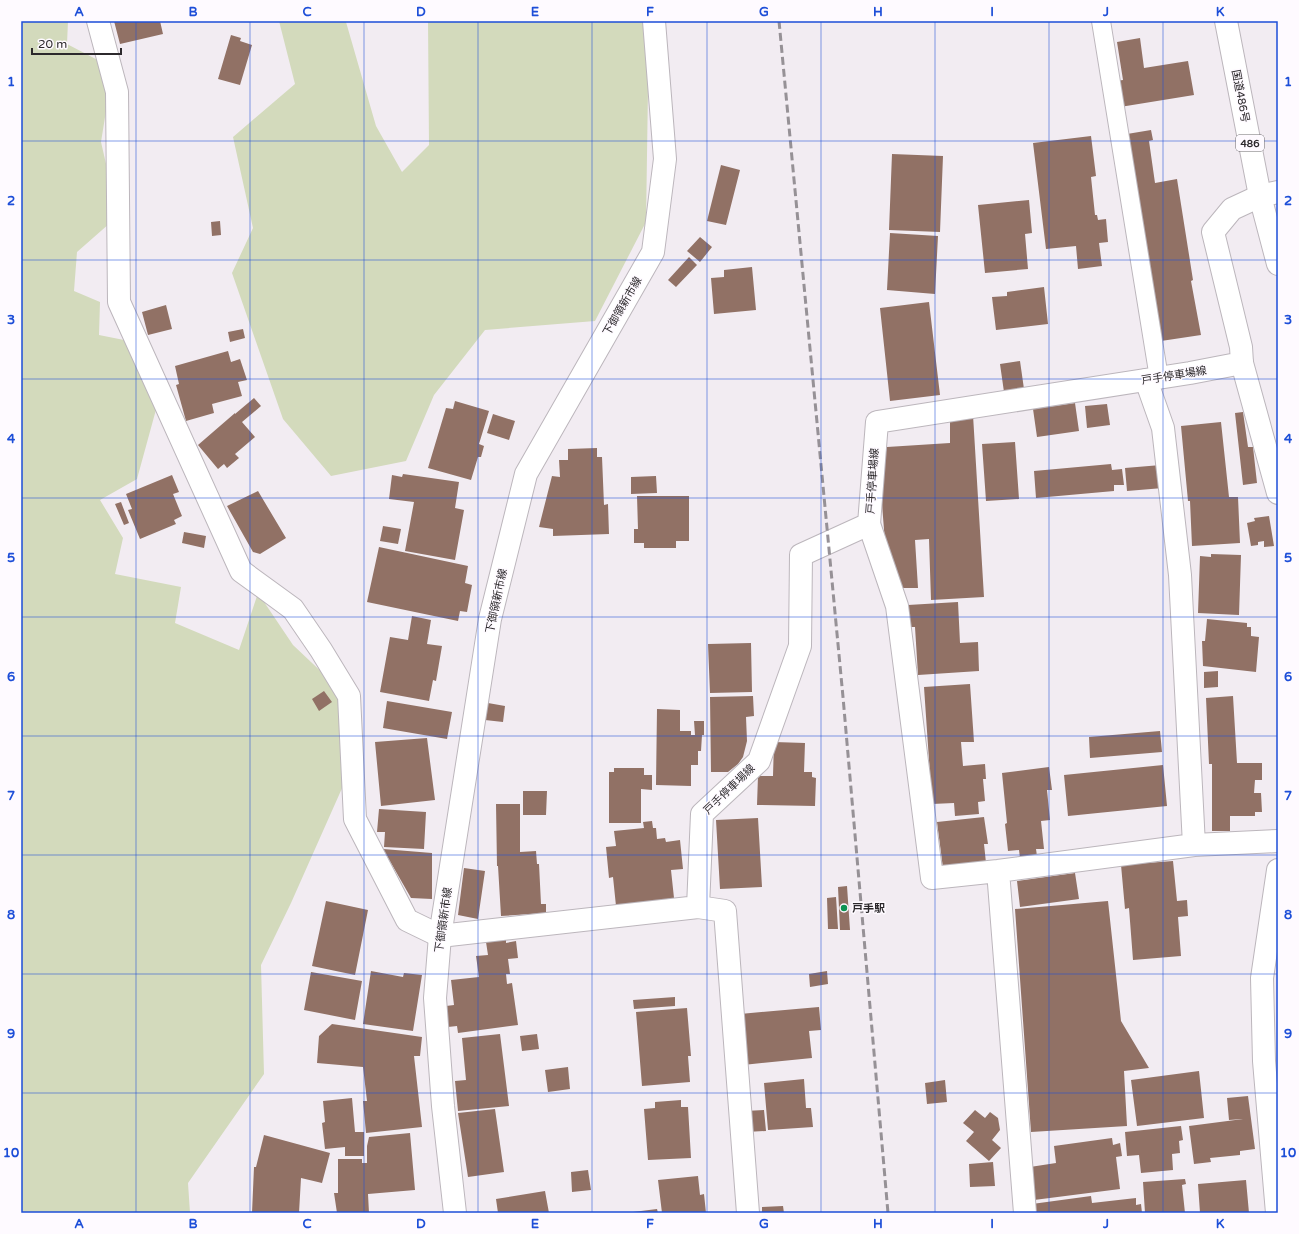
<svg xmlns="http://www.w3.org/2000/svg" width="1299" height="1234" font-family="'Varela Round','Noto Sans JP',sans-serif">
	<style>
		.green { fill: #d3dabc }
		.building { fill: #917165 }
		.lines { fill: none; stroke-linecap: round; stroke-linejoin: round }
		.lane-casing { stroke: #bcb6bc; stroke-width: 20 }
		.street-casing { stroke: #bcb6bc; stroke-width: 24 }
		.secondary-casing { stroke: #bcb6bc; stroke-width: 24 }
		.highway-casing { stroke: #bcb6bc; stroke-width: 24 }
		.lane { stroke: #fff; stroke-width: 18 }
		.street { stroke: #fff; stroke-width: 22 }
		.secondary { stroke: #fff; stroke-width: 22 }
		.highway { stroke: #fff; stroke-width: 22 }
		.rail { stroke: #969196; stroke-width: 3; stroke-dasharray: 8 4; stroke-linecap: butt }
		.grid { fill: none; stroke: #1d4ed8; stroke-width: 1; stroke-opacity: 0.55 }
		.poi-dot { fill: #0c9352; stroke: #fefaff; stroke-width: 1.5 }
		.labels { text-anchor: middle; stroke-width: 3; stroke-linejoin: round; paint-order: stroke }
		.shield { fill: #fefaff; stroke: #6b686b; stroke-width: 1 }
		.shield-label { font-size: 10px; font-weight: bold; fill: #2c292c }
		.street-label { font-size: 11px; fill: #2c292c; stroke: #fefaff }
		.poi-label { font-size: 11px; font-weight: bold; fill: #2c292c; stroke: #fefaff; text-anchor: start }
		.neatline { fill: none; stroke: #1d4ed8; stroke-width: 1.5 }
		.grid-label { font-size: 13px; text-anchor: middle; font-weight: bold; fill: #1d4ed8 }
	</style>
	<rect width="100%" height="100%" fill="#f2ecf2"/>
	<!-- green -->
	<path class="green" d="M21 21H68L67 44 113 68 101 142 118 216 77 252 74 291 100 302 99 335 144 344 160 395 137 479 100 500 123 538 115 574 181 587 175 623 239 650 258 593 293 645 347 696 343 786 291 903 261 965 264 1074 188 1183 190 1213H21Z
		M279 21H347L346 22 376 126 402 172 429 145 428 21H649L646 222 595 321 485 330 434 395 406 461 331 476 283 419 232 273 253 228 233 137 295 84Z"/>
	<!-- building -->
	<path class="building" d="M114 21H160L163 34 120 44Z
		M231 35 241 38 240 41 252 45 240 85 218 79Z
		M1140 38 1144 68 1188 61 1194 95 1120 107 1116 81 1123 80 1117 42Z
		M1151 130 1153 140 1149 141 1155 183 1177 179 1193 280 1191 281 1201 335 1161 341 1127 134Z
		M1091 136 1096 176 1091 177 1095 215H1097L1098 220 1106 219 1108 242 1099 243 1102 266 1078 269 1076 246 1046 249 1033 143Z
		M892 154 943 156 940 232 889 230Z
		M721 165 740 170 726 225 707 221Z
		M1029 200 1032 233 1025 234 1028 269 985 273 978 205Z
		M220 221 221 235 212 236 211 222Z
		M890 233 938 236 935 294 887 290Z
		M700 237 712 247 700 262 687 251Z
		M689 257 697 265 676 287 668 280Z
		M752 267 756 310 714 314 711 278 724 277V270Z
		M1044 287 1048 324 996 330 992 297 1007 296V292Z
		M929 302 940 395 890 401 880 308Z
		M166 305 172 329 148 335 142 312Z
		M243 329 245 338 230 342 228 332Z
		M228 351 231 362 240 359 247 380 238 382 242 396 212 404 214 413 186 421 176 385 179 384 175 366Z
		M1020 361 1024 389 1004 392 1000 364Z
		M254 398 261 406 242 422 255 437 235 454 239 458 227 468 224 464 218 469 198 445 235 413V414Z
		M455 401 489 411 479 444 484 446 481 457H478L471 480 428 468 446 408 453 409Z
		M1075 403 1079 431 1037 437 1033 409Z
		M1107 404 1110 425 1087 428 1085 406Z
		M1243 412 1248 447H1253L1257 483 1243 485 1235 413Z
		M493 414 515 421 509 440 487 433Z
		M973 415 984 597 931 600 929 539 915 540 918 588H901L885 542 880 479 887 447 950 443V422Z
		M1221 422 1229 497H1238L1240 543 1192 546 1190 501H1188L1181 426Z
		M1015 442 1019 499 986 501 982 444Z
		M597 448V457H602L604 505 608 504 609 534 553 536V529L539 527 552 476 560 477 559 460H568V449Z
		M1111 464 1112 470 1122 469 1124 485H1114V491L1036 498 1034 471Z
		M1161 465 1163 488 1127 491 1125 468Z
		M403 474 459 482 455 508 464 510 455 560 405 551 414 502 389 499 392 475 402 477Z
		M172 475 179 492 173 494 182 516 174 520 176 524 140 539 128 510 132 509 126 494Z
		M656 476 657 493 631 494V477Z
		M258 491 286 538 260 554 253 552 227 506Z
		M637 496H689V541H676V548H644V543H634V529H638Z
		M121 502 129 523 124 525 115 504Z
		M1269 516 1274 546 1264 547V541L1258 542V545L1251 546 1247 523 1255 521 1254 518Z
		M383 526 401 529 398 544 380 541Z
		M184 532 206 536 204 548 182 543Z
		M379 547 468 566 465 583 472 585 467 612 460 611 458 621 367 602Z
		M1211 554 1241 555 1239 615 1198 613 1200 556 1211 557Z
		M958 602 960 643 978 642 979 671 918 675 915 627H909L908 605Z
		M412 616 431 620 427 644 442 646 436 681 433 680 429 701 380 692 390 637 408 640Z
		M1207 619 1247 623V627H1251V636L1259 637 1256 672 1203 666 1202 641H1205Z
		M751 643 752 692 710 693 708 644Z
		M1218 671V687L1204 688V672Z
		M970 684 974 742H961L963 766 985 764 986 779H983L985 801 978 802 979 814 955 816 954 803 932 804 924 687Z
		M324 691 332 702 319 711 312 699Z
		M753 696 754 716 746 717 747 741 743 757 738 764 728 772H711L710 697Z
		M1233 696 1237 763H1262V780H1255L1254 793H1261L1262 812H1255V816H1230V831H1212V764H1209L1206 698Z
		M387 701 452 712 447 739 383 728Z
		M488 703 505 706 503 722 485 720Z
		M657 709 680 710V731H691V735H695L694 721H704V735H702L701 751H698V765H691V786L656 785Z
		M1160 731 1162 752 1090 758 1089 737Z
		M427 738 435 800 381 806 375 742Z
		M774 742 805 743 804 772H812V777L816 778 815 806 757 805 758 776H773Z
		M1163 765 1167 806 1068 816 1064 775Z
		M1049 767 1052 790H1047L1050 820 1041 821 1044 849H1036L1037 856 1020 858 1019 850 1008 851 1005 824 1007 823 1002 773Z
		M614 768H644V775H652V790L641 789V823H609V772H614Z
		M523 791H547L546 815H523Z
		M496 804H520V852L536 851 537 864H539L541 904H546V913L501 916 498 866H497Z
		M379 809 426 812 424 849 384 847 385 832H377Z
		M984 817 988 844H984L986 863 943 868 937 822Z
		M758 818 762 887 720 889 716 820Z
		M652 821 653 828H656L657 839 665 838 666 842 680 840 683 869 671 870 674 898 616 906 613 877 609 878 606 847 616 846 614 831 644 828 643 822Z
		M383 849 432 853V899L411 898Z
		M1173 861 1177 901 1187 900 1188 916 1178 917 1181 956 1133 960 1129 908 1125 909 1121 865Z
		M464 868 485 871 478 919 458 915Z
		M1075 873 1079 899 1020 907 1017 881Z
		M847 886 850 930H840L838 887Z
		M836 897 838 929H828L827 898Z
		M326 901 368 910 355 975 312 966Z
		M1108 901 1121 1021 1149 1068 1124 1071 1127 1126 1031 1132 1015 909Z
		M506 939V943L516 941 518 958 508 959 510 974H506L507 984 512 983 518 1025 458 1033 457 1026 448 1027 446 1006 454 1005 451 980 479 977 476 956 488 955 486 942Z
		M371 971 403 977 404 973 422 975 413 1031 363 1024Z
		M827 971 828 984 810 987 809 974Z
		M311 972 362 981 355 1020 304 1010Z
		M675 997V1006L634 1009 633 1000Z
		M819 1007 821 1030 809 1031 812 1058 743 1065 740 1014Z
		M687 1008 691 1056H688L690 1082 642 1086 636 1012Z
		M332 1024 422 1037 420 1056H414L422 1127 366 1133 363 1101H367L363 1067 317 1063 319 1036Z
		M500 1034 509 1106 458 1111 455 1081 466 1080 462 1038Z
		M537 1034 539 1049 522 1051 520 1036Z
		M568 1067 570 1089 548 1092 545 1070Z
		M1199 1071 1204 1118 1137 1126 1131 1080Z
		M804 1079 806 1108H811L813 1127 768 1130 764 1083Z
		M945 1080 947 1102 927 1104 925 1083Z
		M1248 1096 1255 1149 1240 1151V1155L1210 1158 1211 1162 1194 1164 1189 1126 1243 1119 1229 1120 1227 1098Z
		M352 1098 355 1132H364V1156H345V1147L325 1149 322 1123 325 1122 323 1101Z
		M681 1100V1107H688L691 1158 648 1160 644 1109 655 1108V1102Z
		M495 1109 504 1172 468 1177 458 1113Z
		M764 1110 766 1131 746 1132 745 1111Z
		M975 1110 985 1118 990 1112 998 1118 1000 1130 992 1140 1001 1148 989 1161 966 1141 974 1132 963 1123Z
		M1181 1126 1183 1140 1179 1141 1180 1153 1172 1154 1173 1170 1141 1173 1139 1155 1127 1156 1125 1132Z
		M410 1133 415 1190 368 1194 369 1213H337L334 1193H338V1159H362V1163H367V1146L369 1137Z
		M264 1135 330 1153 322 1183 301 1178 299 1213H252L254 1167H256Z
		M1112 1138 1113 1145 1120 1143 1122 1156 1116 1157 1120 1189 1034 1200 1030 1167 1056 1163 1054 1146Z
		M993 1162 995 1186 970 1187 969 1164Z
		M588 1170 591 1190 572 1192 571 1172Z
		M698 1176 700 1195 704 1194 706 1213H662L658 1180Z
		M1185 1179 1186 1184 1182 1185 1185 1213H1145L1143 1182Z
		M1246 1180 1249 1213H1200L1198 1184Z
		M545 1191 549 1213H498L496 1199Z
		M1091 1196 1092 1203 1136 1198V1205L1141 1204 1142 1213H1033L1032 1204Z
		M783 1206 784 1213H762V1207Z
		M657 1209 658 1213H634L633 1212Z"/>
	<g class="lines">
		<defs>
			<path id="lane" d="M1101 21 1159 378"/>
			<path id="street" d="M98 21 117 92 119 302 241 571 293 609 321 650 349 696 355 819 407 920 440 936
				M1242 363 1278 493
				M1146 380 1163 428 1180 575 1194 845
				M869 524 897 606 932 878 998 871 1194 845 1278 841
				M998 871 1025 1213
				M698 907 725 911 748 1213
				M1277 1213 1264 1061 1262 978 1278 870"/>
			<path id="secondary" d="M440 936 698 907 702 814 759 761 800 646 801 555 869 524 877 422 1190 373 1242 363 1241 347 1213 232 1232 209 1260 196 1278 192
				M455 1213 443 1106 435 998 440 936 490 619 526 474 653 252 665 159 654 21"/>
			<path id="highway" d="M1226 21 1260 196 1278 264"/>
		</defs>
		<!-- lane casing -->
		<use href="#lane" class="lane-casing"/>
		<!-- street casing -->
		<use href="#street" class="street-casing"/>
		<!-- secondary casing -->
		<use href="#secondary" class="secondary-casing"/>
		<!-- highway casing -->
		<use href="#highway" class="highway-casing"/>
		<!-- lane -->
		<use href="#lane" class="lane"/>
		<!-- street -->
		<use href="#street" class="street"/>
		<!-- secondary -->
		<use href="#secondary" class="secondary"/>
		<!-- highway -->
		<use href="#highway" class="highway"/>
		<!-- rail -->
		<path class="rail" d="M779 21 843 697 888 1213"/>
	</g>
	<!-- grid -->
	<path class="grid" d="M136 21V1213M250 21V1213M364 21V1213M478 21V1213M592 21V1213M707 21V1213M821 21V1213M935 21V1213M1049 21V1213M1163 21V1213M21 141H1278M21 260H1278M21 379H1278M21 498H1278M21 617H1278M21 736H1278M21 855H1278M21 974H1278M21 1093H1278"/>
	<!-- markers -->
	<circle class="poi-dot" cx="844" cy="908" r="4"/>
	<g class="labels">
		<!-- shield labels -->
		<rect class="shield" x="1236" y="135" width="28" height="16" rx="3"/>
		<g class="shield-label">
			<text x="1250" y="147">486</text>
		</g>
		<!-- street labels -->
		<g class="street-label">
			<text transform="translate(1241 96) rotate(79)" y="4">国道486号</text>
			<text transform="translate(622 306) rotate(-60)" y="4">下御領新市線</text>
			<text transform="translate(1174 375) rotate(-9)" y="4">戸手停車場線</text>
			<text transform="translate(872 481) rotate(-86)" y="4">戸手停車場線</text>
			<text transform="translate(496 601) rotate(-78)" y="4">下御領新市線</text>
			<text transform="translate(729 789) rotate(-44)" y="4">戸手停車場線</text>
			<text transform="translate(443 920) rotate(-82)" y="4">下御領新市線</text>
		</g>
		<!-- poi labels -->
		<g class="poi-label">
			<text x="852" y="912">戸手駅</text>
		</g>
	</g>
	<!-- border -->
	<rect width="1299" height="1234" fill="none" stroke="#fefaff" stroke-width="44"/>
	<!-- scale -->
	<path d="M32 48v6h89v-6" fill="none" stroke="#2c292c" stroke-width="2"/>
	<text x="38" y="48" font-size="12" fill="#2c292c" stroke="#fefaff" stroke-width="3" paint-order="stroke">20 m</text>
	<rect x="22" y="22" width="1255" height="1190" class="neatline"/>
	<g class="grid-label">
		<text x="79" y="16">A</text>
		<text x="193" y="16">B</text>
		<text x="307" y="16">C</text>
		<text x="421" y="16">D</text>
		<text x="535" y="16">E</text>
		<text x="650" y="16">F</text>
		<text x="764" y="16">G</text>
		<text x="878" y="16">H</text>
		<text x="992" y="16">I</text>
		<text x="1106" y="16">J</text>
		<text x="1220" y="16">K</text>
		<text x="11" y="86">1</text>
		<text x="1288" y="86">1</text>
		<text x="11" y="205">2</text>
		<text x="1288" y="205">2</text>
		<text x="11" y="324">3</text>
		<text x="1288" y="324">3</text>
		<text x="11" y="443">4</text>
		<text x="1288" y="443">4</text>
		<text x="11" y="562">5</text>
		<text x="1288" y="562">5</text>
		<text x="11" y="681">6</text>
		<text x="1288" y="681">6</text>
		<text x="11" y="800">7</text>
		<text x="1288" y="800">7</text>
		<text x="11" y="919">8</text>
		<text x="1288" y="919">8</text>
		<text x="11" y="1038">9</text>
		<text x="1288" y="1038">9</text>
		<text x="11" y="1157">10</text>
		<text x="1288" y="1157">10</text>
		<text x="79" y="1228">A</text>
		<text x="193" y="1228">B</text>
		<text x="307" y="1228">C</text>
		<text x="421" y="1228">D</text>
		<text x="535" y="1228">E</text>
		<text x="650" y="1228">F</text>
		<text x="764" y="1228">G</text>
		<text x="878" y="1228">H</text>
		<text x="992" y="1228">I</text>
		<text x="1106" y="1228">J</text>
		<text x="1220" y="1228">K</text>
	</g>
</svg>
